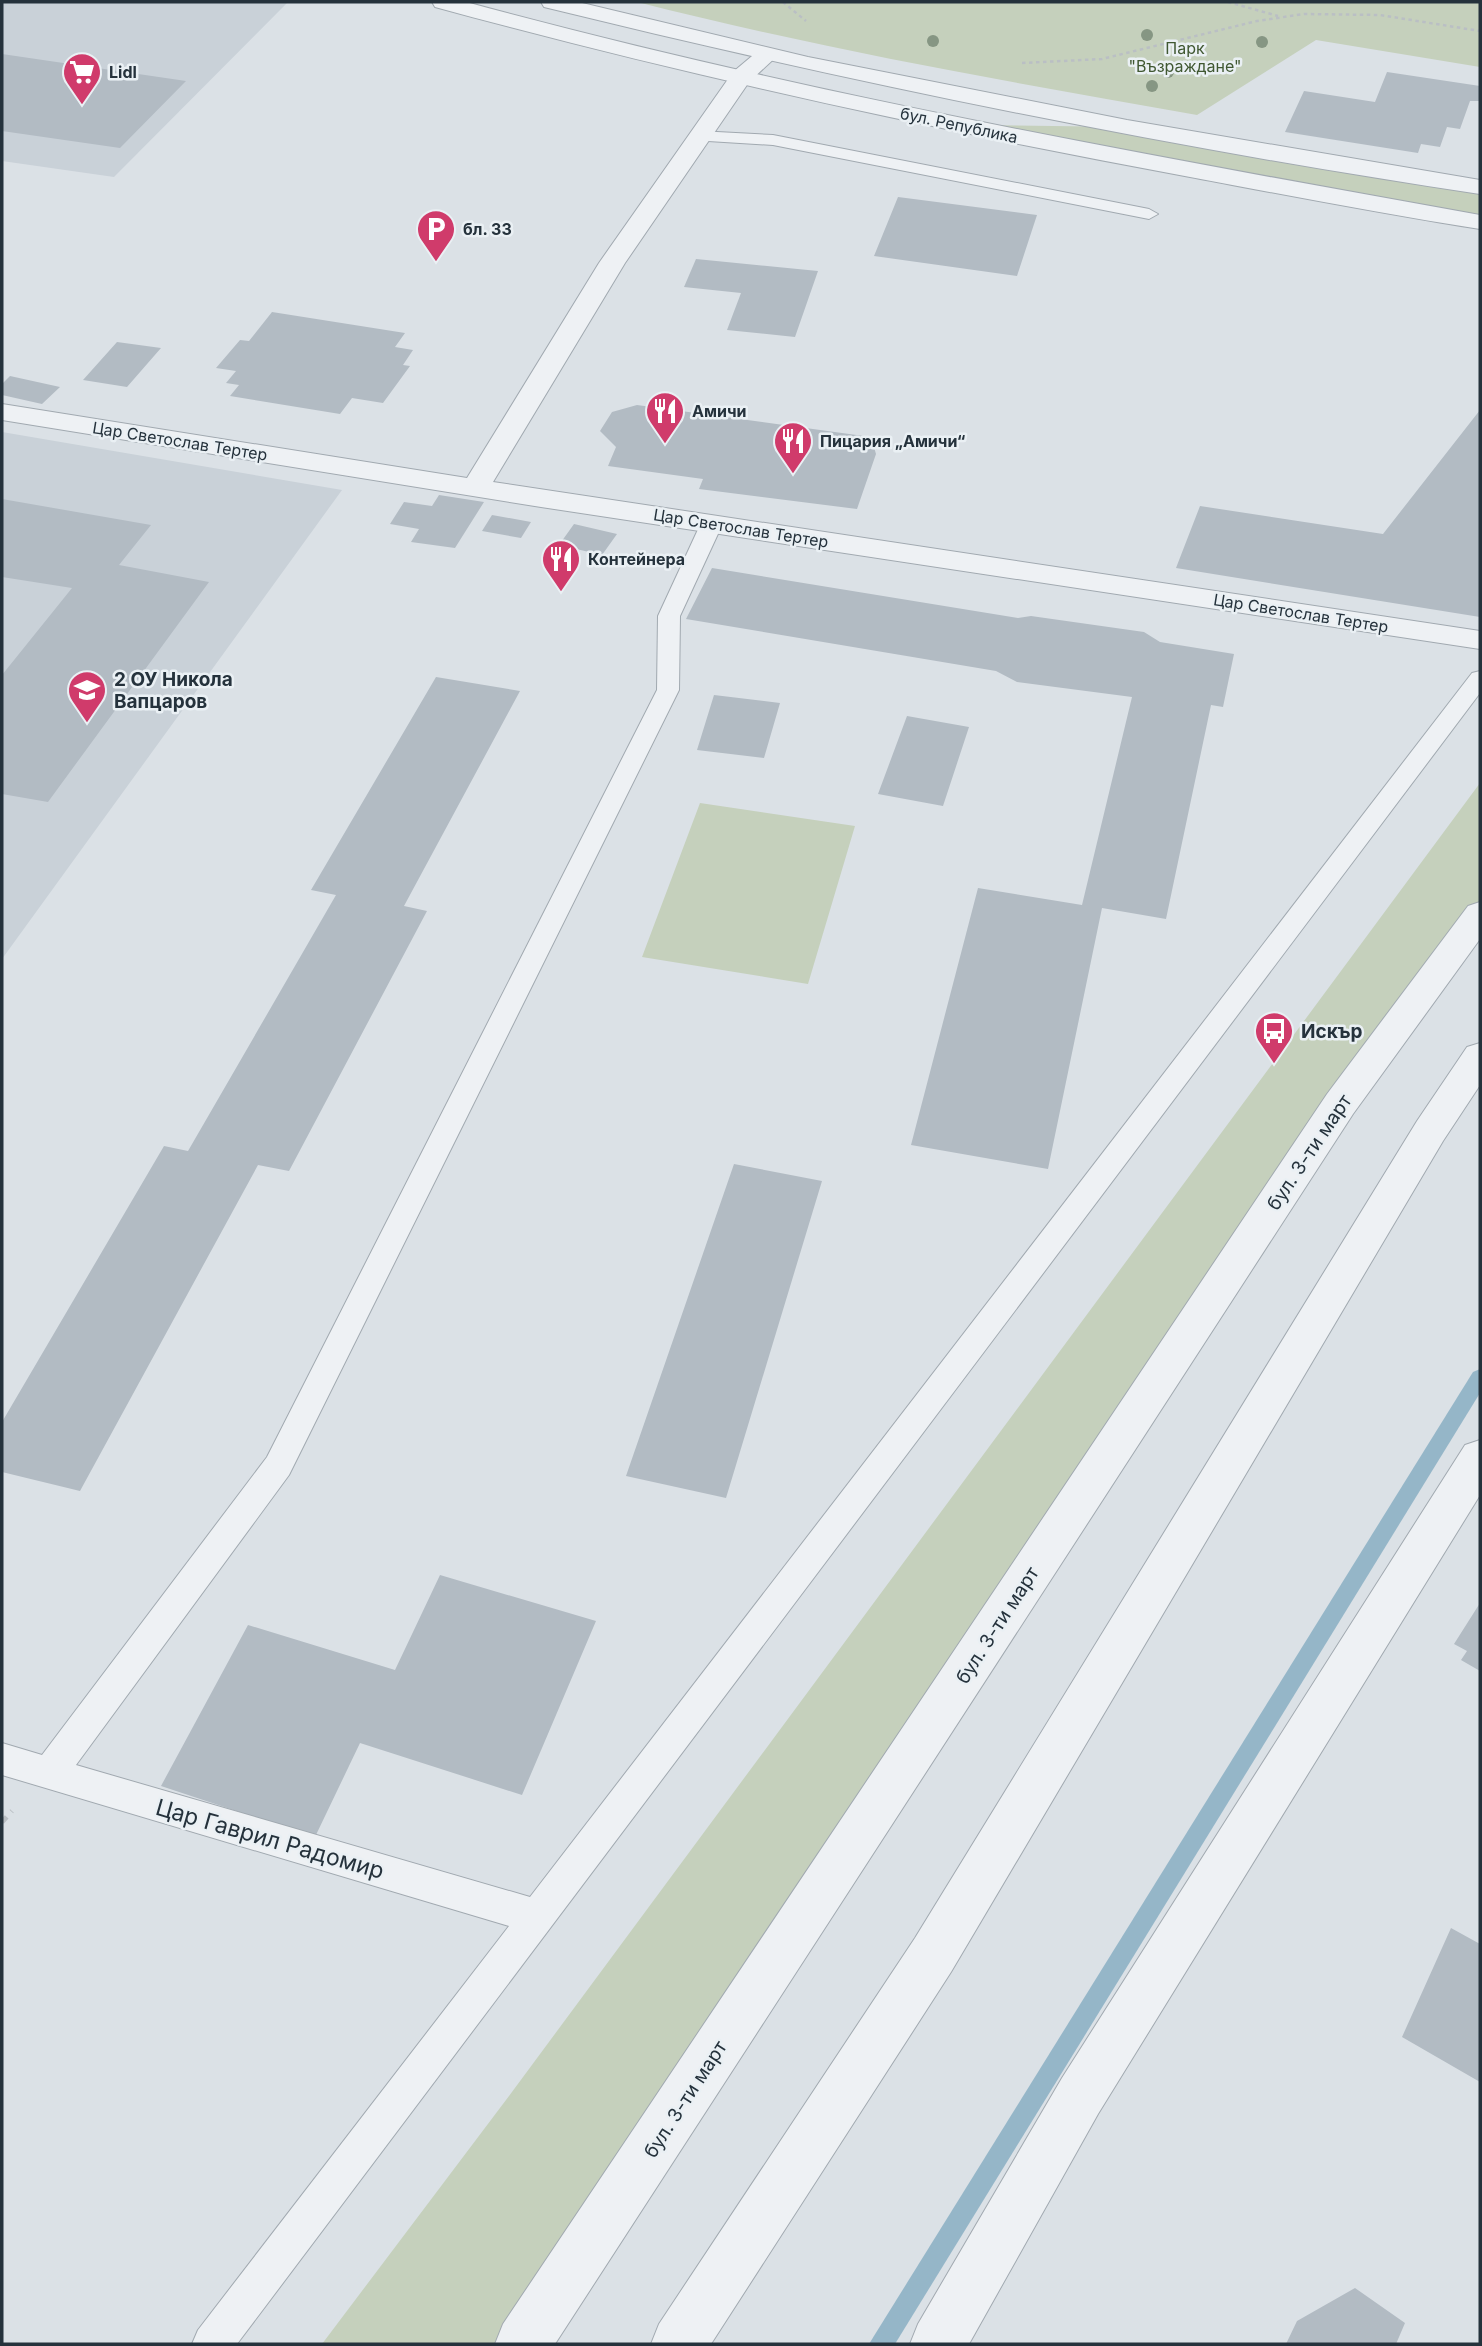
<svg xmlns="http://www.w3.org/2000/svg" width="1482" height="2346" font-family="Inter,sans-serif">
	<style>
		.built { fill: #c9d1d8 }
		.green { fill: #c5d0bc }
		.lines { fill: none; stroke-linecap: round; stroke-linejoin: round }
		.stream { fill: #95b6c8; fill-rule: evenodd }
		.building { fill: #b2bbc3 }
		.service-casing { stroke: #a1a9b0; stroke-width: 2 }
		.minor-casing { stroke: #a1a9b0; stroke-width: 2 }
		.tertiary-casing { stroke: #a1a9b0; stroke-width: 2 }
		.path-far1 { stroke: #babfc4; stroke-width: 2.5; stroke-dasharray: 3.5 3.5; stroke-linecap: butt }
		.path { stroke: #babfc4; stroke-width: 5; stroke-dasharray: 7 7; stroke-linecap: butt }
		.service { fill: #eef1f4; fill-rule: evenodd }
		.minor { fill: #eef1f4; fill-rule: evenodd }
		.tertiary { fill: #eef1f4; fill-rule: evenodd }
		.tree { fill: #869683 }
		.labels { text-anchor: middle; stroke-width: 5; stroke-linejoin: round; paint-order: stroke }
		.far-park-label { font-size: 16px; fill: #405832; stroke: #eaf0f4 }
		.far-poi-label { font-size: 16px; font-weight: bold; fill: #25323c; stroke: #eaf0f4; text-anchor: start }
		.far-street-label { font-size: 16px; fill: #25323c; stroke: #eaf0f4 }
		.poi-label { font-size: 19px; font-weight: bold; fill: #25323c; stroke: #eaf0f4; text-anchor: start }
		.street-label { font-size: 19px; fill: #25323c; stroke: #eaf0f4 }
		.near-street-label { font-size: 23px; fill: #25323c; stroke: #eaf0f4 }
	</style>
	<rect width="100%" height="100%" fill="#dbe1e6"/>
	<!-- built -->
	<path class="built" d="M2 2H288L114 177 2 161Z
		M2 432 342 490 2 959Z"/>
	<!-- green -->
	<path class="green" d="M637 2H1480V67L1316 40 1197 115C1009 82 822 49 637 2Z
		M972 125 1127 127 1480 187V222L1115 157Z
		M1480 783V914L1340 1104 523 2344H322L509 2096Z
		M700 803 855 826 808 984 642 957Z"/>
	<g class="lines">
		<!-- stream -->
		<path class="stream" d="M1480 1369V1393L895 2344H869L1473 1372Z"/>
	</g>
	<!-- building -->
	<path class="building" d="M2 54 186 81 120 148 2 131Z
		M1387 72 1480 86V101H1470L1460 129 1447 127 1440 147 1421 144 1418 153 1285 132 1304 91 1375 102Z
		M898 197 1037 215 1017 276 874 256Z
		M696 259 818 271 795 337 727 330 741 293 684 287Z
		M272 312 405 333 395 347 413 350 403 365 410 366 383 403 352 398 340 414 230 396 239 385 226 383 236 371 216 368 240 340 249 341Z
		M117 342 161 348 127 387 83 380Z
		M10 376 60 387 42 404 2 395V384Z
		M637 405 871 437 876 454 857 509 699 489 703 479 608 466 616 447 600 431 612 412Z
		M1480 410V617L1176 568 1200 506 1383 534Z
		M439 495 484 502 455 548 411 542 419 529 390 524 404 502 432 506Z
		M2 499 151 525 119 565 209 582 48 802 2 794V675L72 588 2 577Z
		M492 515 531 522 521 538 482 531Z
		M574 524 617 534 602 555 559 545Z
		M712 568 1018 618 1031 616 1144 632 1160 642 1234 654 1223 707 1211 705 1166 919 1102 908 1048 1169 911 1145 978 888 1082 905 1132 697 1017 682 996 671 686 619Z
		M436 677 520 691 404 906 427 911 289 1171 258 1165 80 1491 2 1472V1422L164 1146 188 1151 336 895 311 890Z
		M714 695 780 703 764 758 697 750Z
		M907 716 969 727 943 806 878 794Z
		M734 1164 822 1181 726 1498 626 1476Z
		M440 1575 596 1621 522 1795 360 1743 315 1837 161 1786 248 1625 395 1670Z
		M1480 1603V1671L1461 1660 1467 1651 1454 1644Z
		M1451 1928 1480 1944V2082L1402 2037Z
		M1355 2288 1405 2323 1396 2344H1286L1297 2321Z"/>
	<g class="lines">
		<defs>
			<path id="service" d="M698 131 773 135 1149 209 1158 214 1149 219 773 145 692 140 689 136 692 132Z
				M712 517 719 519 723 523 680 616 679 690 289 1475 76 1765 530 1897 1472 673 1480 671V693L237 2344H192L198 2330 509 1926 2 1775V1743L42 1755 267 1457 657 690 658 616 701 523 705 519Z"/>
			<path id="minor" d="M766 49 774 51 777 56 749 82 625 263 493 482 1480 631V649L541 507 2 420V404L467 478 599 263 733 72 758 51Z
				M1480 1440V1495L1098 2114 969 2344H910L918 2324 1062 2078 1465 1445Z"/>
			<path id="tertiary" d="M432 2H466C800 93 1140 154 1480 215V229C1383 214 1286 195 1190 177 936 130 684 75 435 7Z
				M541 2H578L808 57 1127 120 1480 180V194C1166 147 853 83 544 7Z
				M1480 902V939L1353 1114 555 2344H495L503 2324 1327 1094 1468 906Z
				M1480 1043V1085L1443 1141 951 1972 711 2344H651L659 2324 915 1938 1417 1121 1467 1047Z"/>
		</defs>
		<!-- service casing -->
		<use href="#service" class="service-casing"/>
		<!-- minor casing -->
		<use href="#minor" class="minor-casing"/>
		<!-- tertiary casing -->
		<use href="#tertiary" class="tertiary-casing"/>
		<!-- path-far1 -->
		<path class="path-far1" d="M783 2 806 21
			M1228 2 1278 16
			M1022 63 1102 59 1257 21 1304 14 1380 15 1480 31"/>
		<!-- path -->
		<path class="path" d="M2 1822 12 1811"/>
		<!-- service -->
		<use href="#service" class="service"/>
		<!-- minor -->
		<use href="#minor" class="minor"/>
		<!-- tertiary -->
		<use href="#tertiary" class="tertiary"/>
	</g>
	<!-- trees -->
	<g class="tree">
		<circle cx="1147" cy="35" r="6"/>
		<circle cx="933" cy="41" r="6"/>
		<circle cx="1262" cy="42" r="6"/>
		<circle cx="1168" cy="72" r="6"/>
		<circle cx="1152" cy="86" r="6"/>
	</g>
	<!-- icons -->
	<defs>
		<symbol id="supermarket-pin" viewBox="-11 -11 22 30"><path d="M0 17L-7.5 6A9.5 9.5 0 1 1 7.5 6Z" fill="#d03b6b" stroke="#eaf0f4"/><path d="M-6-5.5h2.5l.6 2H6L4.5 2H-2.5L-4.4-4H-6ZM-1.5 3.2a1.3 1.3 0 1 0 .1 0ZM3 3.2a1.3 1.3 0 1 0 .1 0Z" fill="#fff"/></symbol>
		<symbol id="parking-pin" viewBox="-11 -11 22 30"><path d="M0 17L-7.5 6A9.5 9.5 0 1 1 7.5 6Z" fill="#d03b6b" stroke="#eaf0f4"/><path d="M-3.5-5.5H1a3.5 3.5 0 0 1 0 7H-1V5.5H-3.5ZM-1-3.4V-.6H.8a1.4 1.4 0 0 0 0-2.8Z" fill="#fff"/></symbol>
		<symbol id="restaurant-pin" viewBox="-11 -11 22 30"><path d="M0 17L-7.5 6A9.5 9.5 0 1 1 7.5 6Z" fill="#d03b6b" stroke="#eaf0f4"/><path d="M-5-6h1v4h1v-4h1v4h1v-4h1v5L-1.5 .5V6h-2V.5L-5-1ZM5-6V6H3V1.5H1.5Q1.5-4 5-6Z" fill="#fff"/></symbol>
		<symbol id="school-pin" viewBox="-11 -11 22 30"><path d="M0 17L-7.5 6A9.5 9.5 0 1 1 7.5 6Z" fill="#d03b6b" stroke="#eaf0f4"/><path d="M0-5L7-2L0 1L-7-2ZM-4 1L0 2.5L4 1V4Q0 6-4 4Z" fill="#fff"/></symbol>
		<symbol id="bus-pin" viewBox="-11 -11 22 30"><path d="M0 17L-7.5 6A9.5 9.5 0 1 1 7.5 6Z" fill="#d03b6b" stroke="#eaf0f4"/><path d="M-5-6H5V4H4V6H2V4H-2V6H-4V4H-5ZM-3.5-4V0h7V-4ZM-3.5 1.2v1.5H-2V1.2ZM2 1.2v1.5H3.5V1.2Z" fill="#fff"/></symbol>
	</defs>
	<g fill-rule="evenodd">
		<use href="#supermarket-pin" x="60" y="50" width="44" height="60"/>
		<use href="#parking-pin" x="414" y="207" width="44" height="60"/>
		<use href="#restaurant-pin" x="643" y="389" width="44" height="60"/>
		<use href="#restaurant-pin" x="771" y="419" width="44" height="60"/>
		<use href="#restaurant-pin" x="539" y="537" width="44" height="60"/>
		<use href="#school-pin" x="65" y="668" width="44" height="60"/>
		<use href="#bus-pin" x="1252" y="1009" width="44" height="60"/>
	</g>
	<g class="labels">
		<!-- far-park labels -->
		<g class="far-park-label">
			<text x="1185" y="54">Парк<tspan x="1185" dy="18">"Възраждане"</tspan></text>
		</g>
		<!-- far-poi labels -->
		<g class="far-poi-label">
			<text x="109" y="78">Lidl</text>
			<text x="463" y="235">бл. 33</text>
			<text x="692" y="417">Амичи</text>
			<text x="820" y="447">Пицария „Амичи“</text>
			<text x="588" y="565">Контейнера</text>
		</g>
		<!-- far-street labels -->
		<g class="far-street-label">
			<text transform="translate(959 125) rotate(12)" y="6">бул. Република</text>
			<text transform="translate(180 441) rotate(9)" y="6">Цар Светослав Тертер</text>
			<text transform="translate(741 528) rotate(9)" y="6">Цар Светослав Тертер</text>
			<text transform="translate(1301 613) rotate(9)" y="6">Цар Светослав Тертер</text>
		</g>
		<!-- poi labels -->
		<g class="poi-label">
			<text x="114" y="686">2 ОУ Никола<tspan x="114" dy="22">Вапцаров</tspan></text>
			<text x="1301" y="1038">Искър</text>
		</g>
		<!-- street labels -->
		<g class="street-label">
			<text transform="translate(1309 1152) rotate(-56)" y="7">бул. 3-ти март</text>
			<text transform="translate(997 1625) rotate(-57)" y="7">бул. 3-ти март</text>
			<text transform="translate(685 2099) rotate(-57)" y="7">бул. 3-ти март</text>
		</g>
		<!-- near-street labels -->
		<g class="near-street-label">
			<text transform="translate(270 1839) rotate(16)" y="8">Цар Гаврил Радомир</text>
		</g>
	</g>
	<!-- border -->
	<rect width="1482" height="2346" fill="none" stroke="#25323c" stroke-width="7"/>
</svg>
